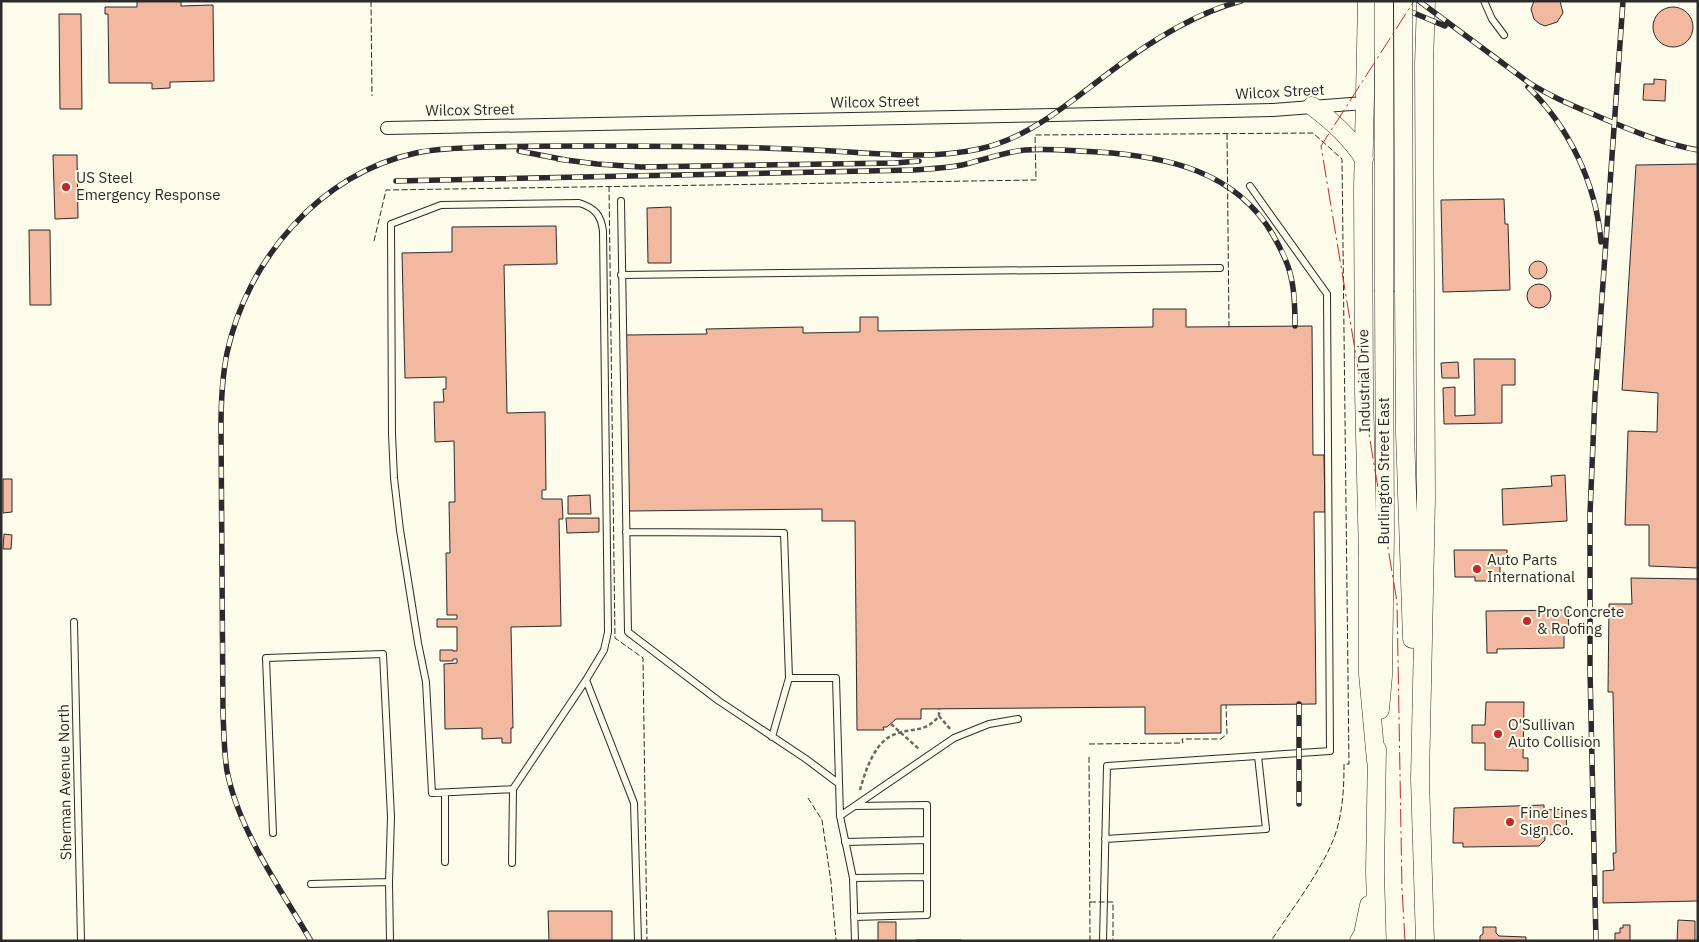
<svg xmlns="http://www.w3.org/2000/svg" width="1699" height="942" font-family="'IBM Plex Sans',sans-serif">
	<style>
		.building { fill: #f2b8a0; stroke: #2b2b2b }
		.lines { fill: none; stroke-linecap: round; stroke-linejoin: round }
		.lane-casing { stroke: #2b2b2b; stroke-width: 8 }
		.street-casing { stroke: #2b2b2b; stroke-width: 14 }
		.secondary-casing { stroke: #2b2b2b; stroke-width: 19 }
		.path { stroke: #6a6964; stroke-width: 2.5; stroke-dasharray: 4 2.5; stroke-linecap: butt }
		.lane { stroke: #fdfbea; stroke-width: 6 }
		.street { stroke: #fdfbea; stroke-width: 12 }
		.secondary { stroke: #fdfbea; stroke-width: 18 }
		.rail-casing { stroke: #2b2b2b; stroke-width: 5.5 }
		.rail { stroke: #fdfbea; stroke-width: 4; stroke-dasharray: 11; stroke-linecap: butt }
		.secondary-bridge-casing { stroke: #2b2b2b; stroke-width: 19; stroke-linecap: butt }
		.secondary-bridge { stroke: #fdfbea; stroke-width: 18 }
		.fence { stroke: #2b2b2b; stroke-width: 1; stroke-dasharray: 6 2.5; stroke-linecap: butt }
		.power { stroke: #c62828; stroke-width: 1; stroke-dasharray: 18 4 2.5 4; stroke-linecap: butt }
		.poi-dot { fill: #c62828; stroke: #fdfbea; stroke-width: 2 }
		.labels { text-anchor: middle; stroke-width: 4; stroke-linejoin: round; paint-order: stroke }
		.street-label { font-size: 15px; fill: #2b2b2b; stroke: #fdfbea }
		.poi-label { font-size: 15px; fill: #2b2b2b; stroke: #fdfbea; text-anchor: start }
	</style>
	<rect width="100%" height="100%" fill="#fdfbea"/>
	<!-- building -->
	<path class="building" d="M137 1H181V6L213 5 214 81 170 82V88L152 89V83H109L108 14H105V7H137Z
		M1534 1H1560L1563 13 1557 22 1545 26 1540 24 1534 19 1531 9Z
		M1653 27a20 20 0 1 1 40 0a20 20 0 1 1-40 0Z
		M59 14H81L82 109H60Z
		M1654 79 1666 80 1665 101 1643 100 1644 84H1654Z
		M53 155H77L78 218 55 219Z
		M1698 164V568L1649 566V525H1625L1628 431 1657 432 1658 393 1622 390 1636 165Z
		M1504 199 1505 224H1508L1510 290 1443 292 1441 200Z
		M671 207V263H648L647 208Z
		M556 226 557 264 504 265 507 413 545 412 546 490H542V499H562L563 519H559L561 626 511 627 513 728H511V743H502V738L482 739V728L445 729 444 664 457 663V659H453V661H440V650H453V651H457V627H437V619H457V615H447L446 553H450L449 502H455L454 441 435 442 434 402H444L443 389H446V377L405 378 402 253 452 252V227Z
		M29 230H50L51 305H30Z
		M1529 270a9 9 0 1 1 18 0a9 9 0 1 1-18 0Z
		M1527 296a12 12 0 1 1 24 0a12 12 0 1 1-24 0Z
		M1153 309H1186V327L1312 326 1313 455H1324L1325 512H1314L1316 704 1221 705V733L1145 734V707L921 709V719H896L887 727H883L884 730H857L855 521H822V509L628 511 626 335 707 334 706 329 803 327V333L860 332V317H878V331L1153 327Z
		M1474 359H1515V385H1502V423L1444 424 1443 388 1455 387V416L1475 415Z
		M1458 362 1459 378H1442L1441 363Z
		M1565 475 1567 521 1503 525 1502 489 1552 486 1551 476Z
		M3 479H12V512L3 513Z
		M590 495 591 514H568V496Z
		M566 518H599V532L567 533Z
		M4 534 12 535 11 549H3Z
		M1454 550H1507V562H1500V581H1475V577H1455Z
		M1631 578 1698 579V901L1603 903V871L1614 870 1613 853H1616L1613 692H1608L1609 604H1632Z
		M1568 610 1569 631H1564V648L1497 649V653H1487L1486 611Z
		M1486 702H1524L1523 758H1528V771L1485 770V743H1472V725H1485Z
		M1544 805V810L1566 809 1567 834 1545 835V840L1539 846 1463 847V843H1453L1454 808Z
		M548 911H612V941H549Z
		M1678 920 1695 921V941H1677Z
		M878 922H896V941H878Z
		M1623 925H1630V941H1615V933H1620V928H1623Z
		M1483 927H1496V933L1499 936 1526 937V941H1480V936L1483 934Z
		M916 940H961V941H916Z"/>
	<g class="lines">
		<defs>
			<path id="lane" d="M1484 1 1492 19 1504 35
				M621 201 628 632 719 701 806 759 838 783
				M621 275 1220 268
				M626 532 784 533 789 678H836L840 816 853 878 855 941
				M74 622 81 941
				M586 680 634 803 638 941
				M772 737 789 678
				M445 793V862
				M840 816 954 738 989 724 1018 719
				M273 833 266 658 383 654 391 817 389 882 390 941
				M1105 839 1266 829 1258 756
				M845 842 927 840
				M512 863 513 789 586 680 604 650 608 632 603 231C601 215 595 208 579 203L441 205 391 224 392 434 394 478 400 530 418 643 426 682 432 793 513 789
				M853 878 927 877
				M311 884 389 882
				M854 917 927 915V805L855 806
				M1103 941 1107 766 1330 751 1327 294 1250 186"/>
			<path id="street" d="M387 128 1053 115 1273 110 1364 103"/>
			<path id="secondary" d="M1367 1 1363 189 1364 391 1368 559V674L1376 761
				M1312 106C1333 122 1350 137 1364 159
				M1404 292 1405 433 1412 639
				M1380 710 1383 676 1385 534 1384 292
				M1359 941 1363 934 1369 905
				M1377 941 1375 872 1377 749
				M1425 941 1420 779 1426 499 1424 64 1426 1"/>
		</defs>
		<!-- lane casing -->
		<use href="#lane" class="lane-casing"/>
		<!-- street casing -->
		<use href="#street" class="street-casing"/>
		<!-- secondary casing -->
		<use href="#secondary" class="secondary-casing"/>
		<!-- path -->
		<path class="path" d="M939 716 951 730
			M891 724 919 749
			M860 790C865 772 874 743 893 735 910 727 925 734 939 716V709"/>
		<!-- lane -->
		<use href="#lane" class="lane"/>
		<!-- street -->
		<use href="#street" class="street"/>
		<!-- secondary -->
		<use href="#secondary" class="secondary"/>
		<defs>
			<path id="rail" d="M1385 1 1445 26
				M1419 1 1528 82C1551 97 1576 107 1602 118 1633 131 1664 144 1698 150
				M1528 87C1569 127 1596 183 1601 242
				M519 151 566 160
				M558 159 597 164 641 167 895 163 919 161
				M396 181 913 170C930 169 946 168 962 165 983 160 1004 152 1025 150 1049 148 1073 151 1097 152 1166 156 1236 171 1273 235 1281 249 1288 262 1291 277 1295 293 1295 310 1295 326
				M1299 704V804
				M311 941C280 888 239 831 227 771 224 752 224 733 223 714L221 427C221 402 222 378 227 353 247 259 321 173 416 153 439 148 462 148 484 147 519 146 554 146 590 146 664 146 738 146 812 150 867 152 925 161 979 149 1029 138 1066 105 1106 75 1146 44 1192 14 1241 1
				M1596 941 1590 670V514L1595 396 1623 1"/>
		</defs>
		<!-- rail casing -->
		<use href="#rail" class="rail-casing"/>
		<!-- rail -->
		<use href="#rail" class="rail"/>
		<defs>
			<path id="secondary-bridge" d="M1403 1 1404 292
				M1384 292V1"/>
		</defs>
		<!-- secondary-bridge casing -->
		<use href="#secondary-bridge" class="secondary-bridge-casing"/>
		<!-- secondary-bridge -->
		<use href="#secondary-bridge" class="secondary-bridge"/>
		<!-- fence -->
		<path class="fence" d="M371 1 372 96
			M1227 134 1229 327
			M609 186 615 638 643 658 647 941
			M374 241 386 190 1036 180 1035 135 1313 133 1342 159 1349 764H1344C1344 786 1343 808 1337 829 1327 864 1291 910 1271 941
			M1089 744 1183 743 1182 739H1221L1227 734 1226 705
			M1089 757 1090 941
			M808 798 822 820 831 882 836 941
			M1090 902H1113V941"/>
		<!-- power -->
		<path class="power" d="M1405 941 1402 889 1397 602 1321 146 1414 1"/>
	</g>
	<!-- markers -->
	<g class="poi-dot">
		<circle cx="66" cy="187" r="5"/>
		<circle cx="1477" cy="569" r="5"/>
		<circle cx="1527" cy="621" r="5"/>
		<circle cx="1498" cy="734" r="5"/>
		<circle cx="1510" cy="822" r="5"/>
	</g>
	<g class="labels">
		<!-- street labels -->
		<g class="street-label">
			<text transform="translate(1280 92) rotate(-3)" y="5">Wilcox Street</text>
			<text transform="translate(875 102) rotate(-1)" y="5">Wilcox Street</text>
			<text transform="translate(470 110) rotate(-1)" y="5">Wilcox Street</text>
			<text transform="translate(1364 381) rotate(-91)" y="5">Industrial Drive</text>
			<text transform="translate(1384 471) rotate(-90)" y="5">Burlington Street East</text>
			<text transform="translate(65 782) rotate(-91)" y="5">Sherman Avenue North</text>
		</g>
		<!-- poi labels -->
		<g class="poi-label">
			<text x="76" y="183">US Steel<tspan x="76" dy="17">Emergency Response</tspan></text>
			<text x="1487" y="565">Auto Parts<tspan x="1487" dy="17">International</tspan></text>
			<text x="1537" y="617">Pro Concrete<tspan x="1537" dy="17">&amp; Roofing</tspan></text>
			<text x="1508" y="730">O'Sullivan<tspan x="1508" dy="17">Auto Collision</tspan></text>
			<text x="1520" y="818">Fine Lines<tspan x="1520" dy="17">Sign Co.</tspan></text>
		</g>
	</g>
	<!-- border -->
	<rect width="1699" height="942" fill="none" stroke="#2b2b2b" stroke-width="5"/>
</svg>
